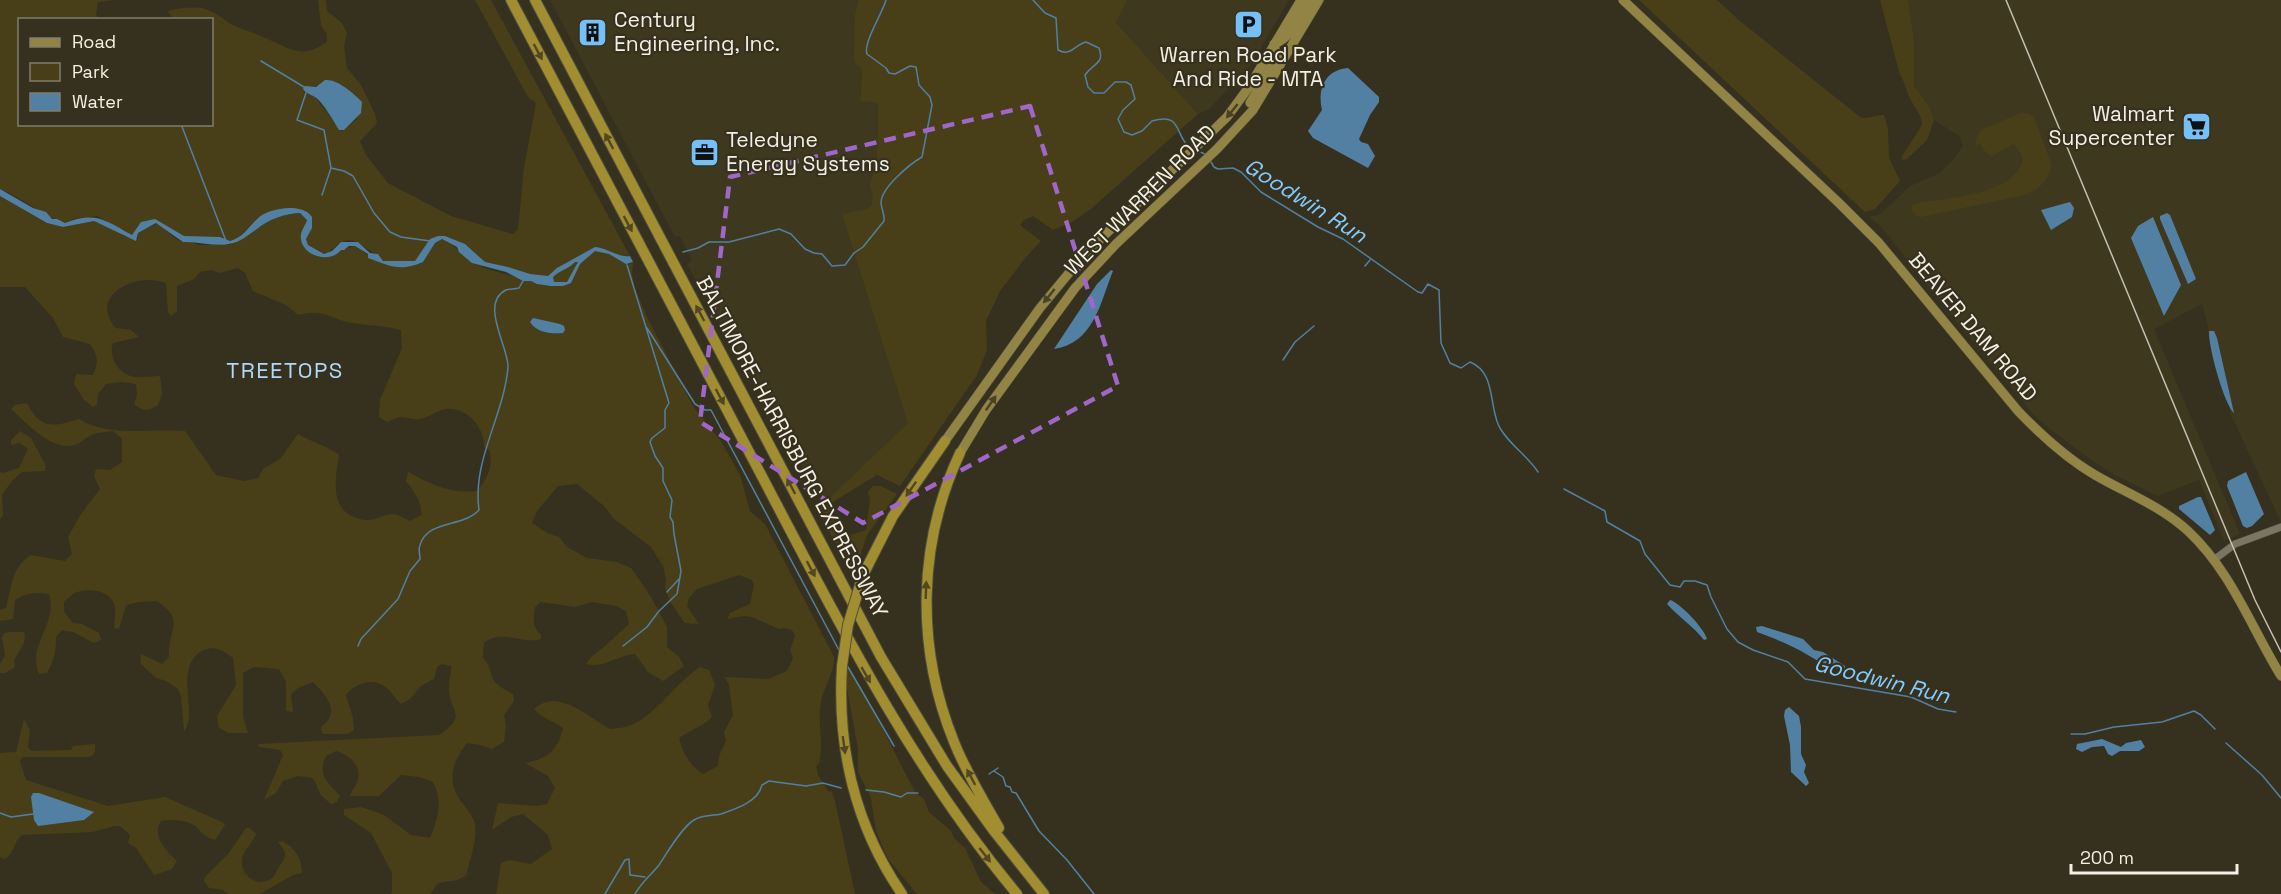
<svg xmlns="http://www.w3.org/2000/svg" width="2281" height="894" font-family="'Space Grotesk',sans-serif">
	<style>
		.built { fill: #3e381e }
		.green { fill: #483f18; fill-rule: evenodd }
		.water { fill: #5280a2; fill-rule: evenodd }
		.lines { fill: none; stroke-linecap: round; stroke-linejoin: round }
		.stream { stroke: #5280a2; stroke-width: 1.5 }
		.minor-casing { stroke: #504d3c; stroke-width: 8 }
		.major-casing { stroke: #504d3c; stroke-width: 10 }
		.highway-casing { stroke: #504d3c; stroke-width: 12 }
		.minor { stroke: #7b7661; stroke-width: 7 }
		.major { stroke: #928444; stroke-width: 9 }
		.highway { stroke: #a18e30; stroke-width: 10 }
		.tram { stroke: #c3c0b2; stroke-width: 1.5 }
		.highway-bridge-casing { stroke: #504d3c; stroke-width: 12; stroke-linecap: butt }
		.highway-bridge { stroke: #a18e30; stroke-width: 10 }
		.oneway { fill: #514822 }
		.oneway2 { fill: #484226 }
		.marked { fill: none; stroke: #9f67ca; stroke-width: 4.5; stroke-dasharray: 12 8; stroke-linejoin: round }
		.labels { text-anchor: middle; stroke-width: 4.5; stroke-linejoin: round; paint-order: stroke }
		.poi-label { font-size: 21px; fill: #f2f0e4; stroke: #36311e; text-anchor: start }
		.street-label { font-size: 21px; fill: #f2f0e4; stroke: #36311e }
		.water-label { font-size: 22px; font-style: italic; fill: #84cbff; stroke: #36311e }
		.neighbourhood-label { font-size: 22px; letter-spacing: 1.5px; fill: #b0d8f7; stroke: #36311e }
	</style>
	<rect width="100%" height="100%" fill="#36311e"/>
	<!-- built -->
	<path class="built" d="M550 0H867L860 101 878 102 876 223 923 422 825 503 772 417 687 264 692 260 680 236 675 237Z
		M1097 0H1289L1251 65 1209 109 1198 114Z
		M1908 0H2281V522L2231 415 2202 304 2154 329 2240 534 2224 541 2199 480 2158 496 2113 474 2091 460 2050 429 2033 414 1963 330 1883 229 1869 216 1878 215 1885 210 1910 186 1940 173 1956 156 1963 145 1959 136 1934 120 1930 108 1914 85V41Z"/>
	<!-- green -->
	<path class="green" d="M0 0H116L98 2 96 14 98 19 20 20V124H212V20L173 19 168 11C179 8 194 6 205 9 216 12 223 20 233 25 242 30 253 32 263 37 288 47 300 61 327 42V34L321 25 318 0H326L327 11 342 23 347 33 344 46 347 68 361 85 375 114 377 123 360 141 366 155 388 183 451 216 513 234 518 229 524 168 536 103 529 98 524 90 475 0H491L630 256 620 255 630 264 633 262 632 274 635 289 647 317 694 408 721 441 740 475 750 511 765 524 834 657C835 672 824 686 821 702 817 723 824 743 819 763L816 766 818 775 828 791 832 792 835 801 855 894H496L501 863 509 860 531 864 552 849 548 835 523 814 511 817 492 830 498 803 537 806 547 804 555 788 548 776 525 763C547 759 558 751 563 728 553 721 542 718 534 709 558 687 588 717 610 729 616 728 623 728 629 726 657 715 674 684 700 667L709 670 715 685 708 705 712 717C702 727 690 730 679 738 683 753 689 765 703 774L718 766 719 756 726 741 724 732 733 715 729 685 725 677 768 679 787 671 793 658 790 650 795 636 792 630 784 628 779 629 752 617 743 616 727 619 730 613 750 604 754 585 752 580 739 575 697 589 689 598 687 606 699 624 685 623 670 602 665 587 666 580 663 566 651 547 613 518 604 506 577 484 558 486 537 511 532 523 547 533 559 537 567 547 587 558 617 562 631 568 648 592 667 627V647L679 657 684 666 663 681 648 672 635 654C619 655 601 669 586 664L591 657 604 647 629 624 626 611 616 606 592 602 575 607 541 602 535 607C533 620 532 626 541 635V639C521 645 506 629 484 642L483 658C490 666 489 668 492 677 496 686 506 690 513 694L514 701 504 715 506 725 504 742 492 749 480 745 467 743C456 757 448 773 455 791 460 803 472 812 475 824 478 837 469 863 466 876L457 880 438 883 430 894H390L392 893V873L371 833 344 815V809L361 807 376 812 384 815 411 835 430 838C438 820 443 800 433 782L419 777 401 775 379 796H350C352 791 357 784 358 779 361 763 348 755 336 751L326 756C317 776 328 782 340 796L337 802 331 804 321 795 313 778 298 776 283 781 276 793 264 800 283 755 280 750 259 747 258 744 439 735C471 713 447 712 449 685 449 678 452 674 451 666L442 664 437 667 434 679 421 686 410 699 401 704C395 699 391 690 384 686 371 677 354 685 346 695L353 718 354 730 348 734H322L321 727C342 712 326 695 313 682L298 688 291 694 293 712 286 711V682L279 669 254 667 243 673V716L248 733H229L219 728 217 716 236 685 233 658C224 651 215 645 204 650 172 664 199 717 184 731L181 696 178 689 166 681 156 678 140 663 141 654 162 664 169 657C167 629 187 621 157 601L139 602 126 605 119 629 114 628C114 621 117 610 114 604 109 589 87 588 75 593 71 595 67 599 64 602V612L73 623 82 624 99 633 101 640 94 643 73 632 62 630 56 637C56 651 54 661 47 673L39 674C27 643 58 626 49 594 35 592 27 593 15 600L13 619 0 621V610L6 608C12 587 11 567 31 555L65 561 72 554 68 537 81 514 100 489 94 476 96 469 110 470 122 462V439L113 431C107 432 100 432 94 434 88 436 83 441 78 444 53 454 27 423 11 409L15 405 27 403C40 430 54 427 79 419 110 438 151 428 185 431L216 475 244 481 258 478 263 469 280 459 298 434C311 442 326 445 339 455 335 480 328 515 365 520 375 521 384 514 393 514 398 514 405 519 410 521L421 515C422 501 414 492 406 481L408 472C430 484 451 494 477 491 487 479 494 466 489 450L484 447C485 427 466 406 445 409 436 411 428 418 419 419 413 420 406 417 400 417 396 418 391 420 387 422L379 417 380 400 402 348 401 330C385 325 370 326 353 323 329 319 325 308 298 315L286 305 253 291 245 273 238 268 219 273 212 270 200 272 194 279 177 286V311L171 316 168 312 166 283C136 271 87 296 116 328L131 330 139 337 113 343C108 356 118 373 131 376 140 379 151 376 160 376L162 394 158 405C148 411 144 412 134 404L137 395 136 384 121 382 106 384 98 394 97 405 93 407 84 400 74 384 76 374 93 375C99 361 98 356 90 344L63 337 53 318 25 287H0V196L47 223 63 227 94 221 119 232 123 236 138 239V233L158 223 176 239 183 242H191L199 245H229L278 216 300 213 307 220C299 237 303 240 313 255L337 254 341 250 355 246 368 255V258C388 264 402 271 423 262L435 243 442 239C455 245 462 255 472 262 485 271 504 272 519 278L508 267 485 262 466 245 445 236H438L431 239 415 261H383L378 254C364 250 359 237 344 241 336 243 332 252 324 254L308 245 306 239 311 230 312 217C294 207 291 207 271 213 266 214 263 215 258 218 247 227 243 238 228 241 213 235 199 240 185 236 167 231 163 216 141 222L132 235 97 216 74 219 65 223C42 216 24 198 0 189ZM330 80 360 100 357 119 342 131 339 130C332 115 316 103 311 88Z
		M859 0H1127L1116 22 1198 114 1092 208 1072 222 1053 230 1033 216 1024 220 1020 225 1041 241 1027 256 1000 291 986 321 987 350 977 375 900 486 877 475 828 505 848 536 866 530 870 500 868 492 873 486H881L897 494 867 535 853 578 818 509 908 423 842 214 867 209 872 204 873 196 870 184 877 159 878 103 860 101 862 69 855 63 854 56 855 14Z
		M1639 0H1717L1740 21 1860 117C1869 120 1875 114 1884 115L1888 129 1889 158 1900 181 1875 209 1865 212Z
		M1880 0H1908L1914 41V85L1930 108 1934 120 1927 140 1907 159 1902 160V156L1922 125C1922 114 1914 108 1910 98 1906 90 1905 82 1900 75Z
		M2020 113H2028L2034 117 2052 166C2046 182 2041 188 2025 195L1921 217 1915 215 1911 209 1913 204C1943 198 2017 196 2023 158L2014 144 1992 156 1987 154 1979 143 1975 147 1977 137 1981 130Z
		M20 431 31 438 46 466 45 471 22 472 12 481 2 495 3 515 0 519V472L3 473 19 468 28 449 20 443 11 445V440Z
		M9 632H24C28 643 18 651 14 661L15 667 5 673H0V663L5 656 2 637 4 633Z
		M846 665 862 689 915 792 924 799 929 812 951 831 954 838 965 848 981 882 995 894H917L888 859 876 831 871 798 858 772V749L846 683Z
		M24 719 30 730 28 747 31 751 71 750 73 746 95 744V752L92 756 88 757H22L20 761 26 780 108 806 165 797 222 822 225 825 215 840C204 837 203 833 195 826 187 820 171 819 161 821 151 836 166 851 177 861L172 869 154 875 136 848 128 843 130 835 120 826H115L92 832 22 835C13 842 15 854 4 859L0 857V753L16 752Z
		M246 828H250L256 834C253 842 246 848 243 855 237 872 255 889 271 879 275 876 276 871 279 867 287 854 288 855 278 842L282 841C295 848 302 858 302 873L293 875 260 894H227L223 890 209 888 204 881 205 877 229 853Z"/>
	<!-- water -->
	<path class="water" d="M1348 68 1379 97V102L1370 115 1359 139 1361 142 1368 144 1375 156 1368 168 1313 138 1308 131 1322 110C1317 89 1325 70 1348 68Z
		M325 80C338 79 353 93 362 102L361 113 344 130H339C335 123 322 101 315 97 310 94 307 94 303 89L305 86 316 87Z
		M0 189 33 208 46 212 52 219H57L65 223C96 211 105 220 132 235L141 222 155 219 184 236 220 237 230 241C243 237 247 229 256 220 267 208 302 202 312 217V228L306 239 308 245 324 254 332 251 341 242H358L370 253 378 254 383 261H415L430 239 438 236H445L465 244 485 262 508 267 530 274 548 276 557 268 595 247C607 248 619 258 630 256L633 262 626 264 609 254 595 251 580 264 571 283 563 286H551L537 284 531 281H523L506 272 472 263 459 252 457 247 442 239 435 243 423 262C400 272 390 266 368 258V254L355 246H349L344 250H341C329 265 298 255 301 234 302 229 306 224 307 220L300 213C284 214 269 219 257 229 249 234 243 240 233 243 217 248 200 241 183 242L156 223 138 233 136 241 94 221 63 227 47 223 0 196ZM575 262H578L567 282H554L553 277C560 270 569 269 575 262Z
		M2070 202 2074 208 2072 217 2051 230 2041 210Z
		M2167 213 2170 215 2196 279 2188 284 2160 219V216Z
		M2153 217 2181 285 2164 316 2131 238 2138 226Z
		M1111 270 1113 271C1100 303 1094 343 1054 349L1097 284Z
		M533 318 560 324 564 326 565 330 563 333C551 334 537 333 530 322Z
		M2209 331H2214L2217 338 2234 413C2224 404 2208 346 2209 331Z
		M2246 472 2264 514 2252 526 2247 528 2243 526 2227 486 2228 481Z
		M2198 497H2201L2215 530 2210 535 2179 509V506Z
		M1670 600C1680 603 1704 628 1707 639L1704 640C1693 626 1679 617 1667 604Z
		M1762 626 1803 639 1814 650 1823 652 1845 666V669C1830 671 1814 658 1801 651 1788 644 1771 637 1757 632L1756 627Z
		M1789 707 1799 716 1801 727V754L1806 765 1804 772 1809 783 1806 786 1791 772 1790 745 1784 716 1785 710Z
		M2102 739 2121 747 2126 743 2141 740 2145 747 2139 751H2120L2112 756 2108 754 2104 746 2092 747 2082 752 2076 749 2077 744Z
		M33 793H39L94 812 84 820 38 826 34 820 31 797Z"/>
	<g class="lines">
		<!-- stream -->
		<path class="stream" d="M1033 0 1045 13 1056 18 1058 50C1071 57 1074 45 1086 42L1099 48C1105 64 1093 63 1085 75L1088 87 1094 93H1104L1115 82H1126L1131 85 1135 99 1123 110 1118 119 1124 132 1132 135 1142 131 1152 121C1183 112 1174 135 1190 148
			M261 61 304 87
			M306 93 297 120 324 130 331 168 322 195
			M181 124 226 241
			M1198 151 1207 155
			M1211 162 1214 167 1218 169 1233 168 1241 172 1261 192 1318 227 1343 239 1418 292 1422 293 1428 284 1439 290 1441 343 1450 363 1461 368 1470 362C1495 372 1489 402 1498 424 1505 441 1528 456 1538 472
			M331 168 344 171 353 176 374 213 390 232 401 237 430 241
			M683 252 698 248 709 242H729L779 229 791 234 805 249 814 253 822 254 832 266 845 265 854 253 863 247 884 221C885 214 881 209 881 202 882 187 910 164 922 157L932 105 930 97 919 85 916 67 910 66 895 74 889 73 886 68 867 54C863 43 882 14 886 0
			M1365 266 1370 260
			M647 328 695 404 705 410H711L840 652
			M1283 360 1295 342 1314 326
			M1564 489 1605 511 1607 522 1640 541 1645 554 1670 585 1680 587 1684 581H1695L1707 585 1711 597 1727 629 1738 642 1753 650 1788 662 1805 679 1911 697 1938 709 1956 712
			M667 592 679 579
			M358 646 361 639 398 599 410 571 420 559C420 554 418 549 420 545 428 519 463 528 479 510 472 460 504 416 508 367 509 348 479 303 506 290 510 289 515 289 519 288L523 281
			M623 646 647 627 659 611 677 594 681 571 674 534 673 522 670 517 672 500 663 481V468L655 456 650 442 652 438 665 428V410L669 403 627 265
			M848 667 894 746
			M2071 734H2085L2114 727 2162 722 2194 711 2201 715 2215 729
			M2226 743 2262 775 2281 798
			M994 771 1003 777 1006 786 1010 787 1012 792 1016 793 1039 831 1067 860 1094 894
			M989 774 998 768
			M866 790 884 792 901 797 907 793H918
			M0 813 11 817 33 814
			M605 894 625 860 629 859 630 875 645 877
			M635 894C642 882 651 875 659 865 667 853 682 827 694 820 702 815 713 816 721 814 736 809 758 802 762 785L769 781 806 786 823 783 841 788"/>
		<defs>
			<path id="minor" d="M2215 559 2235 544 2281 527"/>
			<path id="major" d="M1623 0 1839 203 1879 243 2018 411C2041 435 2066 458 2095 475 2126 493 2161 506 2188 531 2231 571 2251 627 2281 676
				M1274 44C1293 37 1300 17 1310 0
				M1250 103 1275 61 1276 54 1274 44
				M945 441 1040 308 1084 255 1227 117 1249 87 1301 0
				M960 453 986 410 1075 288 1116 244 1217 149 1253 110 1319 0"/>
			<path id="highway" d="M511 0C592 156 675 311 757 467 835 615 909 765 1017 894
				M535 0 881 657 947 766 994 831 1044 894
				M960 453C917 545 916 648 954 742 966 772 983 800 999 828
				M863 575 893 516 945 441
				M842 666C837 747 855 826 902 894"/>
		</defs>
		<!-- minor casing -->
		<use href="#minor" class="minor-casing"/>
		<!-- major casing -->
		<use href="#major" class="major-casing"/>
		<!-- highway casing -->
		<use href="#highway" class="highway-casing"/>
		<!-- minor -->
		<use href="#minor" class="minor"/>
		<!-- major -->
		<use href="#major" class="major"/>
		<!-- highway -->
		<use href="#highway" class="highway"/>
		<!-- tram -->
		<path class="tram" d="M2006 0 2255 600 2281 652"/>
		<defs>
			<path id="highway-bridge" d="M842 666 848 625 863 575"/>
		</defs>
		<!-- highway-bridge casing -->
		<use href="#highway-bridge" class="highway-bridge-casing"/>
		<!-- highway-bridge -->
		<use href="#highway-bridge" class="highway-bridge"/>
	</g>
	<!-- one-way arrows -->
	<defs><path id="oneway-solid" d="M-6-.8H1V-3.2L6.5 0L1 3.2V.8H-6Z" transform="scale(1.5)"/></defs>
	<g class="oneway">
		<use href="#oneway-solid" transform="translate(538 52) rotate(62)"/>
		<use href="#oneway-solid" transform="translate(609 141) rotate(-118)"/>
		<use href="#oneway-solid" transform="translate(628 224) rotate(62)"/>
		<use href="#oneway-solid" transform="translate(700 313) rotate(-118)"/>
		<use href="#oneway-solid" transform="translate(720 397) rotate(62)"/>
		<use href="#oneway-solid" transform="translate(791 486) rotate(-118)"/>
		<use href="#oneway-solid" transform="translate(911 489) rotate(125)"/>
		<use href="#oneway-solid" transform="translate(811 569) rotate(62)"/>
		<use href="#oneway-solid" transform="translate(926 590) rotate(-88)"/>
		<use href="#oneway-solid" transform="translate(866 675) rotate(60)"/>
		<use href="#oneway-solid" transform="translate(844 745) rotate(82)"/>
		<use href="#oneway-solid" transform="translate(971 777) rotate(-118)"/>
		<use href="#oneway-solid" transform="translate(985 855) rotate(52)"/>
	</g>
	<g class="oneway2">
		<use href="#oneway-solid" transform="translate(1232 111) rotate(129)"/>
		<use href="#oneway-solid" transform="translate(1049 296) rotate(129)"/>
		<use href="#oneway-solid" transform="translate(991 403) rotate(-55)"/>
	</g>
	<!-- marked area -->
	<path class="marked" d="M1030 106 1118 386 863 523 700 422 730 177Z"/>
	<!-- icons -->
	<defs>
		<symbol id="parking-square" viewBox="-11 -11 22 22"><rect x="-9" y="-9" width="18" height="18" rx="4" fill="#75c0f6" stroke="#36311e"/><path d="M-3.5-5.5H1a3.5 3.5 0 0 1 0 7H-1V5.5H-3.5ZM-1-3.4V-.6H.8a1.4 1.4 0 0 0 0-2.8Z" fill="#111"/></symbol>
		<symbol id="building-square" viewBox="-11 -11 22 22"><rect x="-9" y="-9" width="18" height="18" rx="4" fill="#75c0f6" stroke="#36311e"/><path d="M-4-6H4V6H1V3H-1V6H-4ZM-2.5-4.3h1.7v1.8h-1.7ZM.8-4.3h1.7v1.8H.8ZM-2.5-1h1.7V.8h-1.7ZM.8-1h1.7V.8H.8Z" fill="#111"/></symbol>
		<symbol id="supermarket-square" viewBox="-11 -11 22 22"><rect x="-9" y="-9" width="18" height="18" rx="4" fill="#75c0f6" stroke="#36311e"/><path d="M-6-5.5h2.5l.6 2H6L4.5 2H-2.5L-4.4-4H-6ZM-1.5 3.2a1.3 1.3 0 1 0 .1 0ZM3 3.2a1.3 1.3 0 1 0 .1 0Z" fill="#111"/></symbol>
		<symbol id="office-square" viewBox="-11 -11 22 22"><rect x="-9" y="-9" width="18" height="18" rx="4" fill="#75c0f6" stroke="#36311e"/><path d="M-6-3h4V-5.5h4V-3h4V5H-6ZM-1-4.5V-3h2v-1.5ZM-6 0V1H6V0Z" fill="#111"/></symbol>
	</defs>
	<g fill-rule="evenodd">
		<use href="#parking-square" x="1232" y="8" width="33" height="33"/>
		<use href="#building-square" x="576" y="16" width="33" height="33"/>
		<use href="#supermarket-square" x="2180" y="110" width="33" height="33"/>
		<use href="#office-square" x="688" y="136" width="33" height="33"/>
	</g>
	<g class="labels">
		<!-- poi labels -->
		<g class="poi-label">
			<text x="614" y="27">Century<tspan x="614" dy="24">Engineering, Inc.</tspan></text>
			<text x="1248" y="62" text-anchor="middle">Warren Road Park<tspan x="1248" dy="24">And Ride - MTA</tspan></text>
			<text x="2175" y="121" text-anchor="end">Walmart<tspan x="2175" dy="24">Supercenter</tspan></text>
			<text x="726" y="147">Teledyne<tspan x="726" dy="24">Energy Systems</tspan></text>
		</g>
		<!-- street labels -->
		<g class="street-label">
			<text transform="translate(1140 200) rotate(-45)" y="7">WEST WARREN ROAD</text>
			<text transform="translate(1973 327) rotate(50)" y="7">BEAVER DAM ROAD</text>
			<text transform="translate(792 447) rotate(62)" y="7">BALTIMORE-HARRISBURG EXPRESSWAY</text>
		</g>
		<!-- water labels -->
		<g class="water-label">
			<text transform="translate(1306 200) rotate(32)" y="8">Goodwin Run</text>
			<text transform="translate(1882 679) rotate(14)" y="8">Goodwin Run</text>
		</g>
		<!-- neighbourhood labels -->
		<g class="neighbourhood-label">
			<text x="285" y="378">TREETOPS</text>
		</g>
	</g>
	<!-- legend -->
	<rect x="18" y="18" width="195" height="108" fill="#36311e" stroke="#817d6d" stroke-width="1.5"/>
	<rect x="30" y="38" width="30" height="9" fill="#928444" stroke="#817d6d" stroke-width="1.5"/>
	<text x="72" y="48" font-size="18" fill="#f2f0e4">Road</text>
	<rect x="30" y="63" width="30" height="18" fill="#483f18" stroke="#817d6d" stroke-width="1.5"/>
	<text x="72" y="78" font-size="18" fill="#f2f0e4">Park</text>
	<rect x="30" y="93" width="30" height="18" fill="#5280a2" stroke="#817d6d" stroke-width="1.5"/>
	<text x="72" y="108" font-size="18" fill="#f2f0e4">Water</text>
	<!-- scale -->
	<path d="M2071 864v9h166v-9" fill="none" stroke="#f2f0e4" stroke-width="3"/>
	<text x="2080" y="864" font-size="18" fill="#f2f0e4" stroke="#36311e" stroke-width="4.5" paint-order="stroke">200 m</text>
</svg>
